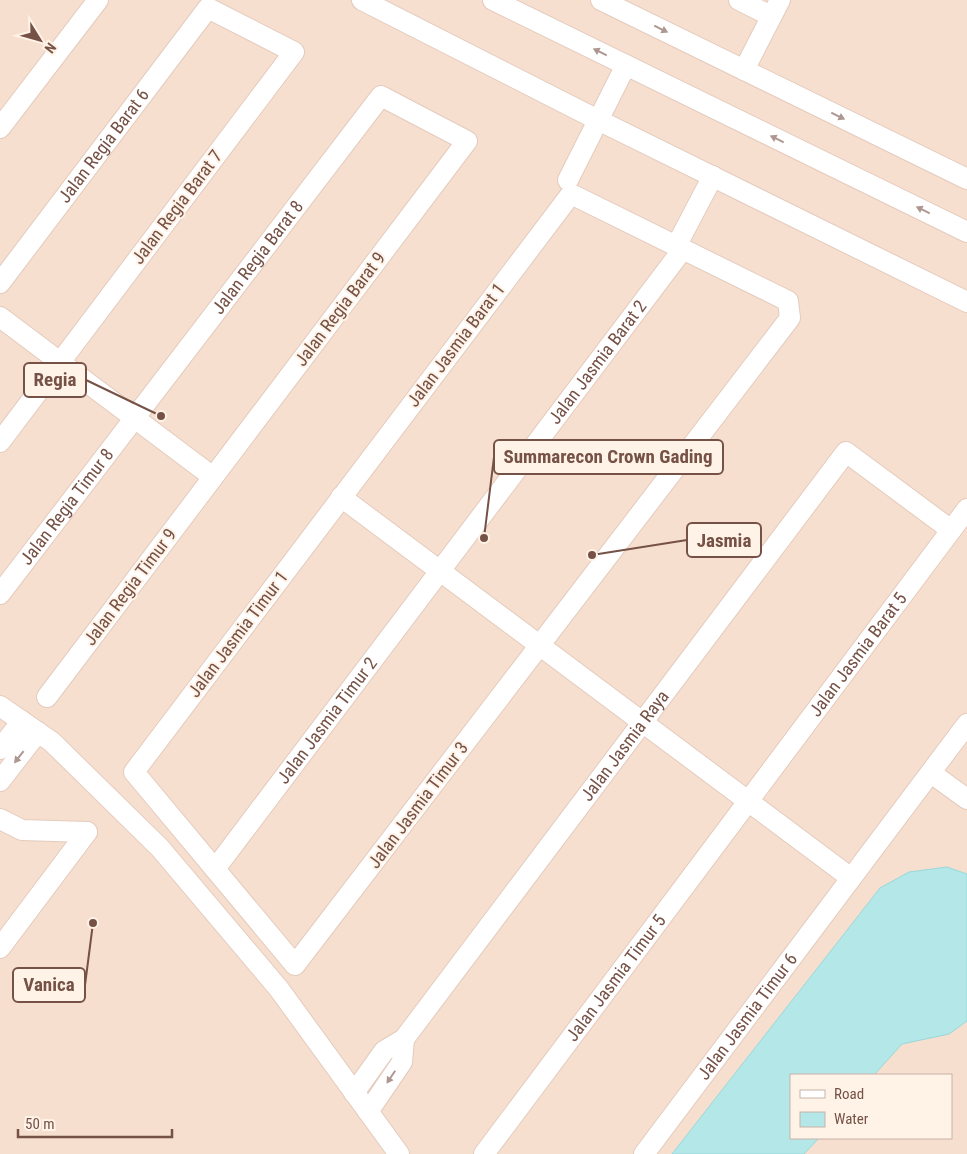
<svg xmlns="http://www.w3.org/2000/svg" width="967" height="1154" font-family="'Roboto Condensed',sans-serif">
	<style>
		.residential { fill: #f6dfce; fill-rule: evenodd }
		.water { fill: #b3e7e8; stroke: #99d8db }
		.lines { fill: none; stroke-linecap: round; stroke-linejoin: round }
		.minor-casing { stroke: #e4cbbe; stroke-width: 22 }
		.minor { stroke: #fff; stroke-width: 20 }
		.oneway { fill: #ad9790 }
		.labels { text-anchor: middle; stroke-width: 4; stroke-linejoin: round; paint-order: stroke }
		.street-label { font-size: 18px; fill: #765146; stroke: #fff3e8 }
		.leader { fill: none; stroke: #765146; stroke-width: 2 }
		.callout-dot { fill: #765146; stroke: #fff3e8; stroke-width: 2 }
		.callout { fill: #fff3e8; stroke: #765146; stroke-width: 2 }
		.callout-label { font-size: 19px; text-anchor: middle; font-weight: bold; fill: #765146 }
	</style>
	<rect width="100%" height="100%" fill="#feefe0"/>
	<!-- residential -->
	<path class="residential" d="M0 0H967V1154H0ZM791 1075H951V1138H791Z"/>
	<!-- water -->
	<path class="water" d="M947 867 967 874V1021L949 1034 902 1044 874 1075H791V1138H819L804 1154H672L880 888 909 872Z"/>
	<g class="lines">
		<defs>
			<g id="minor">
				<path d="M362 0 598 120 967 302"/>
				<path d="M493 0 967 232"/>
				<path d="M601 0 967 179"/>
				<path d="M739 0 771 16"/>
				<path d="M744 70 780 0"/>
				<path d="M0 128 98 0"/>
				<path d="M568 180 626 65"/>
				<path d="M571 194 788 301 790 318 295 965 134 772Z"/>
				<path d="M681 237 713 176"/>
				<path id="s1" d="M0 283 208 8 294 52 0 442"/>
				<path d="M0 317 213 477"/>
				<path d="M341 497 851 878"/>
				<path id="s2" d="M0 594 381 96 467 141 47 697"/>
				<path d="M0 706 52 742 160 848 279 989 399 1154"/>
				<path d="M0 749 22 721"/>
				<path d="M931 773 967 799"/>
				<path d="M0 781 38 732"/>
				<path d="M0 819 22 830 87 832"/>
				<path id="s3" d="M215 869 683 249"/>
				<path d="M0 948 87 832"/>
				<path id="s4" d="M354 1093 384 1051 404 1039 846 452 951 530"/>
				<path d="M368 1112 402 1062 404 1039"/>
				<path id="s5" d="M484 1154 967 509"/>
				<path id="s6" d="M644 1154 967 724"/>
			</g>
		</defs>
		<!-- minor casing -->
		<use href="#minor" class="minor-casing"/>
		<!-- minor -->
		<use href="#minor" class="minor"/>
	</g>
	<!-- one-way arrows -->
	<defs><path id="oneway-solid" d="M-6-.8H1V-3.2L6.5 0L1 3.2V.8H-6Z" transform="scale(1.25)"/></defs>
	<g class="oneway">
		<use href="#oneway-solid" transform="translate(661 29) rotate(26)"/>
		<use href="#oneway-solid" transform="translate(600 52) rotate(-154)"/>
		<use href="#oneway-solid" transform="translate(838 116) rotate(26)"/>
		<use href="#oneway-solid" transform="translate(777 139) rotate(-154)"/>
		<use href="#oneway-solid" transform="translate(923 210) rotate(-154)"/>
		<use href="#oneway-solid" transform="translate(19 757) rotate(128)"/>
		<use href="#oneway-solid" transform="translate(391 1077) rotate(124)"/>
	</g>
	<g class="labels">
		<!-- street labels -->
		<g class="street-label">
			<text dy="6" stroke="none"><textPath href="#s1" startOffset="172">Jalan Regia Barat 6</textPath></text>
			<text transform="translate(177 207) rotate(-53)" y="6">Jalan Regia Barat 7</text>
			<text dy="6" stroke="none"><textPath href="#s2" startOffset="424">Jalan Regia Barat 8</textPath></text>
			<text transform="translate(340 309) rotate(-53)" y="6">Jalan Regia Barat 9</text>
			<text transform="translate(456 345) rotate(-53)" y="6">Jalan Jasmia Barat 1</text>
			<text dy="6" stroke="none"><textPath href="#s3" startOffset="635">Jalan Jasmia Barat 2</textPath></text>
			<text dy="6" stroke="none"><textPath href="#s2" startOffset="110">Jalan Regia Timur 8</textPath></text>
			<text transform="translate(130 587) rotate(-53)" y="6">Jalan Regia Timur 9</text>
			<text transform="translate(238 634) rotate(-53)" y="6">Jalan Jasmia Timur 1</text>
			<text dy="6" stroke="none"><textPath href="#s5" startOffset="624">Jalan Jasmia Barat 5</textPath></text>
			<text dy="6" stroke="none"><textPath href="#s3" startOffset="186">Jalan Jasmia Timur 2</textPath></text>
			<text dy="6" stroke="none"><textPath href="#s4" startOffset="442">Jalan Jasmia Raya</textPath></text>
			<text transform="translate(418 805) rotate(-53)" y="6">Jalan Jasmia Timur 3</text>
			<text dy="6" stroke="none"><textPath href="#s5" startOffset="220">Jalan Jasmia Timur 5</textPath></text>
			<text dy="6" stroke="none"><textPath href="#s6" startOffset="172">Jalan Jasmia Timur 6</textPath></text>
		</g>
	</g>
	<!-- callouts -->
	<path class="leader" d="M161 416L86 380M484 538L494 457M592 555L687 540M93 923L85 985"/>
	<g class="callout-dot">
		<circle cx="161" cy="416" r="5"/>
		<circle cx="484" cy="538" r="5"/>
		<circle cx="592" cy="555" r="5"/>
		<circle cx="93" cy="923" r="5"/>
	</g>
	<g class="callout">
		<rect x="24" y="363" width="62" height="34" rx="5"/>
		<rect x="494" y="440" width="229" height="34" rx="5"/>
		<rect x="687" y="523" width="74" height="34" rx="5"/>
		<rect x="13" y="968" width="72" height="34" rx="5"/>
	</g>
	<g class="callout-label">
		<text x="55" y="386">Regia</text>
		<text x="608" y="463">Summarecon Crown Gading</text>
		<text x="724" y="547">Jasmia</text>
		<text x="49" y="991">Vanica</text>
	</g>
	<!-- legend -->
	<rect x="790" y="1074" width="162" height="65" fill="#fff3e8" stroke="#c8b2a7"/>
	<rect x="800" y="1090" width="25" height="8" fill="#ffffff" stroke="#c8b2a7"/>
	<text x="834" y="1099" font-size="15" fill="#765146">Road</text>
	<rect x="800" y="1112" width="25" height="15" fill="#b3e7e8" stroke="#c8b2a7"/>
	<text x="834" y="1124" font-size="15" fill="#765146">Water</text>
	<!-- north arrow -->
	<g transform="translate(40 40) rotate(127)" stroke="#fff3e8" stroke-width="4" paint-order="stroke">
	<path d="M0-4L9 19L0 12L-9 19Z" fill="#765146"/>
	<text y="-8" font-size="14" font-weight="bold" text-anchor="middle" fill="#765146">N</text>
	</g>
	<!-- scale -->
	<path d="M18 1129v8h154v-8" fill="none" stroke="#765146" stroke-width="2.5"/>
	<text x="25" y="1129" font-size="15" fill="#765146" stroke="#fff3e8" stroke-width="4" paint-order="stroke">50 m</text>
</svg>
